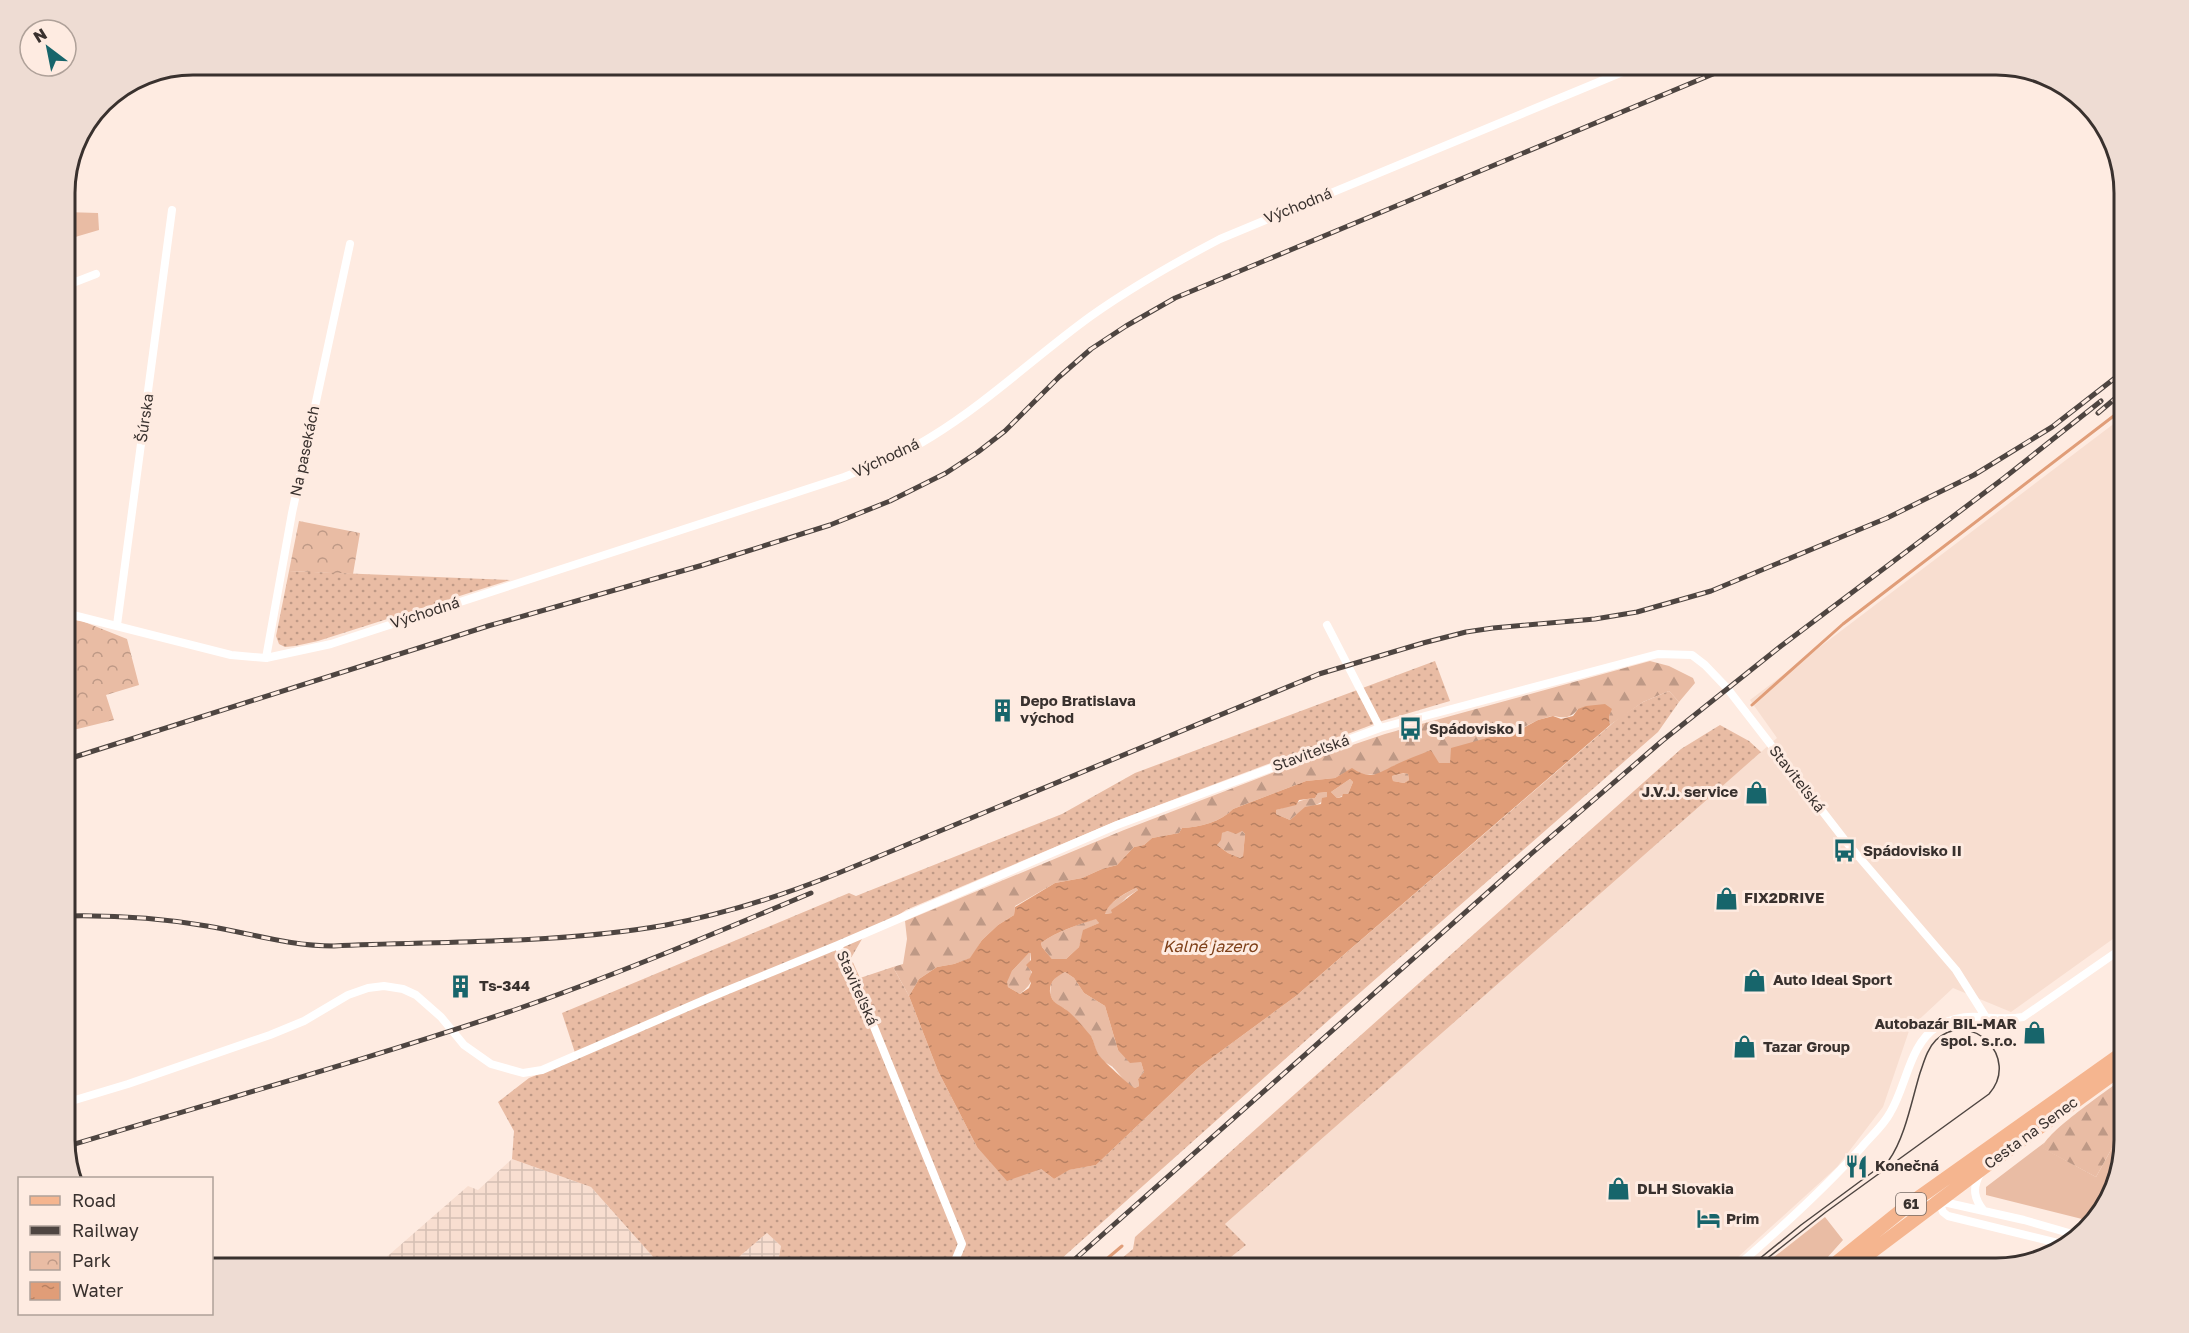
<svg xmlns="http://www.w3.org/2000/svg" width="2189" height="1333" font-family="'Golos Text',sans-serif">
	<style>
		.built { fill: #f8ded0 }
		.industrial { fill: url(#industrial-grid) }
		.grass { fill: #e9bca4 }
		.forest { fill: url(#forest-firs) }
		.park { fill: url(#park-crowns) }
		.garden { fill: url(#garden-dots) }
		.water { fill: url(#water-ripples); fill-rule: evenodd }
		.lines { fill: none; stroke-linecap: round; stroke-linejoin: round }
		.stream { stroke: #e09d78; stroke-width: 3 }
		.street { stroke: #fff; stroke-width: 8 }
		.primary { stroke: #f5b58f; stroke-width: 14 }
		.tram { stroke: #4e4541; stroke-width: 1.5 }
		.rail-casing { stroke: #4e4541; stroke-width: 5 }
		.rail { stroke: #feebe1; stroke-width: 3; stroke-dasharray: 9; stroke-linecap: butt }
		.labels { text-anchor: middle; stroke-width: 6; stroke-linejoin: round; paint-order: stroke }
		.shield { fill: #feebe1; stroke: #746964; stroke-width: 1.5 }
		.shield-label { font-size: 14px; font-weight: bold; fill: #39312e }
		.street-label { font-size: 15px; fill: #39312e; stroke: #feebe1 }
		.poi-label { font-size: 15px; font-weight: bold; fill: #39312e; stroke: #feebe1; text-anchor: start }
		.water-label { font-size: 16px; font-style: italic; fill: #7e4019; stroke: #feebe1 }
		.rim { fill: none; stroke: #39312e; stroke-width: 3 }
	</style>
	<defs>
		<pattern id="industrial-grid" width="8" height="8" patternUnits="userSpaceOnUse" patternTransform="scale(1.5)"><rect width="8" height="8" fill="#f8ded0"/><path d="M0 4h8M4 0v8" fill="none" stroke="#d5bfb3"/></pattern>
		<pattern id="forest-firs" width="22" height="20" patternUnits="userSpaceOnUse" patternTransform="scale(1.5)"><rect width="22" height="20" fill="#e9bca4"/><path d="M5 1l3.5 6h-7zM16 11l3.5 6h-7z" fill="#be9986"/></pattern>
		<pattern id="park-crowns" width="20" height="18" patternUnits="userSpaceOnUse" patternTransform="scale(1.5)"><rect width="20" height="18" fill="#e9bca4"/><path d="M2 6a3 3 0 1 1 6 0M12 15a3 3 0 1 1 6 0" fill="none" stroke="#be9986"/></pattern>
		<pattern id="garden-dots" width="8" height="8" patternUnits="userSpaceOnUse" patternTransform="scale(1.5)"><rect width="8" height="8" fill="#e9bca4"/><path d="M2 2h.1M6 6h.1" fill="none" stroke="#be9986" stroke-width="1.8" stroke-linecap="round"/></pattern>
		<pattern id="water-ripples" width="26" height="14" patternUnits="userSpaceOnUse" patternTransform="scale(1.5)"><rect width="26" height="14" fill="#e09d78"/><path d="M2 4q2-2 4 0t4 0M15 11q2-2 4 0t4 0" fill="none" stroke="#b78163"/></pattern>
	</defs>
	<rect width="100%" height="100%" fill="#feebe1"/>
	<!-- built -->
	<path class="built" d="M2124 416V931L2011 1012 1953 988 1910 1028 1883 1107 1837 1167 1726 1268H1217L1245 1245 1225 1224 1498 981 1777 738 1750 700Z"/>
	<!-- industrial -->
	<path class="industrial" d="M512 1159 591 1187 663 1268H374L468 1186 478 1190Z
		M767 1233 781 1246 777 1268H726Z"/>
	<!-- grass -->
	<path class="grass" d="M65 212 98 213 99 230 65 240Z
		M2124 1135 2107 1204 2090 1221 1986 1195V1187L2044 1143 2043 1148 2096 1177 2112 1148Z
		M1825 1217 1843 1240 1818 1268H1760Z"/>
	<!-- forest -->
	<path class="forest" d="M1650 661 1669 666 1693 678 1695 683 1679 702 1669 691 1643 702 1610 725 1609 716 1611 709H1578C1570 719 1564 718 1554 716 1549 716 1543 719 1538 720L1451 763 1395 765 1381 774 1362 775 1352 769 1335 778 1306 781 1233 809C1221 822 1200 827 1182 828L1179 833 1152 838 1144 845 1134 847 1117 865 1102 869 1082 878 1055 883 1015 906 1014 915 998 925 982 940 971 958 954 964 937 967 919 979 909 996 893 967 903 964 907 939 905 921 1124 830 1290 766 1385 734Z
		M1405 773 1408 774 1409 780 1404 783 1393 781 1392 776Z
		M1350 779 1353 782 1348 794 1337 798 1331 792Z
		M1327 792 1328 797C1316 808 1302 808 1290 820L1276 814V810C1290 807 1301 798 1315 798L1318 793Z
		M1228 831H1242L1245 834 1243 856 1240 858 1228 853 1217 845 1221 833Z
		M1136 888 1138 890 1127 897 1112 913 1104 914C1110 901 1124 894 1136 888Z
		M1097 918 1099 923 1084 930 1079 947 1066 959H1052L1042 947 1041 943C1057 931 1078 925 1097 918Z
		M1029 953H1031L1029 968C1037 979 1028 987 1020 994L1008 987 1006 982 1012 971Z
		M1065 972 1074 978 1084 993 1105 1006 1118 1050 1141 1062 1144 1072 1138 1079 1139 1086 1135 1088 1130 1087 1113 1067 1103 1061 1097 1053 1092 1038 1065 1009 1055 1004 1050 995 1051 983 1057 976Z
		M2124 1078V1135L2112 1148 2096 1177 2042 1148C2046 1132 2108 1090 2124 1078Z"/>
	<!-- park -->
	<path class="park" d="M299 521 360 533 353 574 289 571Z
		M65 619 82 621 127 639 139 685 106 695 114 720 65 732Z"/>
	<!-- garden -->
	<path class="garden" d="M289 571 510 580 318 641 295 646 285 647 279 644 276 636Z
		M1435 661 1450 701 1382 721 1119 820 906 910 862 939 851 958 860 978 893 967 909 996 938 1071 977 1147 1041 1169 1054 1179 1068 1170 1096 1165 1198 1068 1296 996 1620 717 1643 702 1669 691 1679 702 1658 732 1339 1011 1051 1268H777L781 1246 767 1233 726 1268H663L591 1187 512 1159 514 1131 498 1102 529 1078 577 1059 562 1013 849 893 856 896 1062 814 1135 773Z
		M1720 725 1749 741 1761 752 1225 1224 1246 1245 1217 1268H1110L1133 1249 1135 1237 1681 749Z"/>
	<!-- water -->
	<path class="water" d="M1605 704 1612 709 1609 716 1610 725 1296 996 1198 1068 1096 1165 1069 1170 1054 1179 1041 1169 1007 1181 977 1147 938 1071 909 996 919 979 937 967 954 964 970 958 982 940 998 925 1014 915 1015 907 1055 883 1082 878 1102 869 1117 865 1134 847 1144 845 1152 838 1179 833 1182 828C1200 827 1221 822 1233 809L1306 781 1335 778 1352 768C1371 781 1378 773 1395 765 1407 759 1419 755 1431 750L1439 763H1450L1451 748 1523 728 1538 720 1553 716 1561 719 1573 716 1578 709 1586 706ZM1404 773 1408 774 1409 780 1404 783 1393 781 1392 776ZM1350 779 1353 782 1348 794H1343L1342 797 1337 798 1331 792ZM1327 792V797L1322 798 1321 804 1305 807 1290 820 1276 814V810L1296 805 1299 800 1315 798 1318 793ZM1228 831 1236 834 1242 831 1245 834 1243 856 1240 858 1228 853 1217 845 1221 840 1222 833ZM1136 888 1138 890C1128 897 1121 904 1111 910L1112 913 1105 914C1109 902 1125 893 1136 888ZM1096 919 1099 923 1083 930 1079 947 1066 959H1052L1042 947 1041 943C1057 931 1078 925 1096 919ZM1029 953H1031V960L1026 965 1032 972 1029 979 1031 983 1029 988 1020 994 1008 987 1007 982 1012 971ZM1065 972 1074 978 1084 993 1105 1006 1118 1050 1130 1063 1141 1062 1144 1072 1138 1079 1139 1086 1135 1088C1131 1087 1101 1059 1098 1054 1095 1048 1094 1041 1091 1036 1084 1028 1074 1015 1065 1009 1058 1004 1052 1003 1050 993 1049 981 1056 977 1065 972Z"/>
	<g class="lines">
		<!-- stream -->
		<path class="stream" d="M1752 705 1843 624 2124 408
			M1096 1268 1122 1246"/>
		<!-- street -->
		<path class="street" d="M65 286 96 274
			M65 613 231 655 266 658 331 644 844 477C874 465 904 454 931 437 988 402 1037 355 1091 316 1132 287 1176 262 1220 239L1642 64
			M117 625 172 210
			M1327 625 1380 728
			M266 658 292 513 350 244
			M65 1103 128 1084 270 1035 304 1021 348 995 368 988 384 986 403 989 416 995 441 1017 464 1045 491 1064 523 1073 542 1070 711 997 838 945
			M1980 1174C1972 1188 1974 1199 1984 1211
			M1939 1201 1943 1212 1948 1216 2066 1245
			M1914 1205 1939 1201 2024 1220 2076 1235
			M952 1268 962 1244 874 1027 838 945 1117 825 1380 728 1658 654 1692 655 1705 665 1727 688 1847 843 1956 970 1985 1016
			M1735 1268C1779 1230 1822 1191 1861 1148 1870 1137 1883 1126 1890 1113 1907 1085 1909 1044 1938 1026 1969 1008 1992 1023 2023 1017L2124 947"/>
		<!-- primary -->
		<path class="primary" d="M1830 1268 1907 1206 2124 1052
			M1850 1268 1983 1168 2124 1066"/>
		<!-- tram -->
		<path class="tram" d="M1748 1268 1801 1225 1889 1160C1905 1138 1912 1099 1920 1073 1924 1062 1927 1049 1936 1040 1971 1008 2021 1058 1989 1094L1826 1212 1755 1268"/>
		<defs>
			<path id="rail" d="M2098 413 2124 391
				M65 760 488 626 703 565 830 525 890 501 946 473 978 452 1005 431 1059 377 1091 349 1126 326 1175 298 1737 64
				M65 916C112 915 160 918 207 926 249 933 290 946 334 946 443 941 558 944 666 925 724 914 781 896 836 874L1319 674 1423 643 1466 632 1493 628 1595 619 1637 612 1711 591 1887 518 1974 475 2052 427 2124 371
				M65 1147C217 1101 370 1059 520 1008 619 974 715 933 811 893
				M1065 1268 1531 854 1662 741 1781 646 2004 478 2101 401"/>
		</defs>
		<!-- rail casing -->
		<use href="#rail" class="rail-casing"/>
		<!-- rail -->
		<use href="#rail" class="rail"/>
	</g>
	<!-- icons -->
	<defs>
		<symbol id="building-bare" viewBox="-9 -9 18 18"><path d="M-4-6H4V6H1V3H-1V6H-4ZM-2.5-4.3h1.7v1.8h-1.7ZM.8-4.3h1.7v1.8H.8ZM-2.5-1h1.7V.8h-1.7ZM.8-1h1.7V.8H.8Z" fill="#17656b" stroke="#feebe1" stroke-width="2.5" paint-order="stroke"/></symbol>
		<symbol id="bus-bare" viewBox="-9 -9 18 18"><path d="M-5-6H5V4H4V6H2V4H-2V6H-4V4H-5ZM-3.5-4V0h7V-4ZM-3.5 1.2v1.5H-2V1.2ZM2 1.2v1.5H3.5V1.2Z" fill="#17656b" stroke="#feebe1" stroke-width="2.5" paint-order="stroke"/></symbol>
		<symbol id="shop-bare" viewBox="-9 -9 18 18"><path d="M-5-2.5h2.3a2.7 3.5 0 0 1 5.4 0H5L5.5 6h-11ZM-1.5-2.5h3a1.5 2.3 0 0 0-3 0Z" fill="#17656b" stroke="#feebe1" stroke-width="2.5" paint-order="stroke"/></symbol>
		<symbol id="restaurant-bare" viewBox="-9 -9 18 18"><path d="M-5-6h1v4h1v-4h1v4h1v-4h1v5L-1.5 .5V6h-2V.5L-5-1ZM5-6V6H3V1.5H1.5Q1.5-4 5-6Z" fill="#17656b" stroke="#feebe1" stroke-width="2.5" paint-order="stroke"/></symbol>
		<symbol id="hotel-bare" viewBox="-9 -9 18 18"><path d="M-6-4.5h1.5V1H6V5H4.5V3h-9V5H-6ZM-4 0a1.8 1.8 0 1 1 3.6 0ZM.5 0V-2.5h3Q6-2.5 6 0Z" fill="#17656b" stroke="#feebe1" stroke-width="2.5" paint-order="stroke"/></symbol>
	</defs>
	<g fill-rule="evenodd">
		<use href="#building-bare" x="986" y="694" width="33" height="33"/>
		<use href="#bus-bare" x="1394" y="712" width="33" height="33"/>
		<use href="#shop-bare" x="1740" y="776" width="33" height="33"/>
		<use href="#bus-bare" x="1828" y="834" width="33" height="33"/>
		<use href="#shop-bare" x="1710" y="882" width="33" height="33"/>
		<use href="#shop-bare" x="1738" y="964" width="33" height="33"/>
		<use href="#building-bare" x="444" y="970" width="33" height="33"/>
		<use href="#shop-bare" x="2018" y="1016" width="33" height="33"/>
		<use href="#shop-bare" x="1728" y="1030" width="33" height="33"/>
		<use href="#restaurant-bare" x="1840" y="1150" width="33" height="33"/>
		<use href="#shop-bare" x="1602" y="1172" width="33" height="33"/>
		<use href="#hotel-bare" x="1692" y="1202" width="33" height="33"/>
	</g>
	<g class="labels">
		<!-- shield labels -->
		<rect class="shield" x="1896" y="1193" width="30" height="22" rx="4.5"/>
		<g class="shield-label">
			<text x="1911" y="1209">61</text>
		</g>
		<!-- street labels -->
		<g class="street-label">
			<text transform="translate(1298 206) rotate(-22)" y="5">Východná</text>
			<text transform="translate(145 418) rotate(-82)" y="5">Šúrska</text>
			<text transform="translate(305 451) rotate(-78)" y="5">Na pasekách</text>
			<text transform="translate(886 458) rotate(-25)" y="5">Východná</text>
			<text transform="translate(425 613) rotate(-18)" y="5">Východná</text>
			<text transform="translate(1311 753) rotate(-20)" y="5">Staviteľská</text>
			<text transform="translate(1797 779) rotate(52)" y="5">Staviteľská</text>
			<text transform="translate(857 988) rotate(66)" y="5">Staviteľská</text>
			<text transform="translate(2031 1133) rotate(-36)" y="5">Cesta na Senec</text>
		</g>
		<!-- poi labels -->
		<g class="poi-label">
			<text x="1020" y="706">Depo Bratislava<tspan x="1020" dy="17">východ</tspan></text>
			<text x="1429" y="734">Spádovisko I</text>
			<text x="1738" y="797" text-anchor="end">J.V.J. service</text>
			<text x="1863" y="856">Spádovisko II</text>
			<text x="1744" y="903">FIX2DRIVE</text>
			<text x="1773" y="985">Auto Ideal Sport</text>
			<text x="479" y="991">Ts-344</text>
			<text x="2017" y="1029" text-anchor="end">Autobazár BIL-MAR<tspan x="2017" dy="17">spol. s.r.o.</tspan></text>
			<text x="1763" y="1052">Tazar Group</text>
			<text x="1875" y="1171">Konečná</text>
			<text x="1637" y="1194">DLH Slovakia</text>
			<text x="1726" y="1224">Prim</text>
		</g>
		<!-- water labels -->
		<g class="water-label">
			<text x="1210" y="952">Kalné jazero</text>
		</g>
	</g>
	<!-- crop -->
	<path d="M0 0H2189V1333H0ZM193 75H1996A118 118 0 0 1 2114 193V1140A118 118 0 0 1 1996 1258H193A118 118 0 0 1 75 1140V193A118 118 0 0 1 193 75Z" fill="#eedcd3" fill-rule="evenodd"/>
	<path class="rim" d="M193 75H1996A118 118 0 0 1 2114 193V1140A118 118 0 0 1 1996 1258H193A118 118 0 0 1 75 1140V193A118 118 0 0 1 193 75Z"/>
	<!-- legend -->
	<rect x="18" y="1177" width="195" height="138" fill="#feebe1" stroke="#afa199" stroke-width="1.5"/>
	<rect x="30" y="1196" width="30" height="9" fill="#f5b58f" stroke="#afa199" stroke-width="1.5"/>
	<text x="72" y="1207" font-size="18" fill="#39312e">Road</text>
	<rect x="30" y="1226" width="30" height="9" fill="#4e4541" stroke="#afa199" stroke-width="1.5"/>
	<text x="72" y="1237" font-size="18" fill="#39312e">Railway</text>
	<rect x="30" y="1252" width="30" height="18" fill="url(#park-crowns)" stroke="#afa199" stroke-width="1.5"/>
	<text x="72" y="1267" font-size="18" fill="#39312e">Park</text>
	<rect x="30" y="1282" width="30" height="18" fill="url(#water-ripples)" stroke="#afa199" stroke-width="1.5"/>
	<text x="72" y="1297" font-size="18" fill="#39312e">Water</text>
	<!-- north arrow -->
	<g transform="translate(48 48) rotate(328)"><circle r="28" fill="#feebe1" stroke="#afa199" stroke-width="1.5"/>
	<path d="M0-4.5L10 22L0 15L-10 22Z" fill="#17656b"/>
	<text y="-9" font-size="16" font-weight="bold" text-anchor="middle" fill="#39312e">N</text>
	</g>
</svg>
